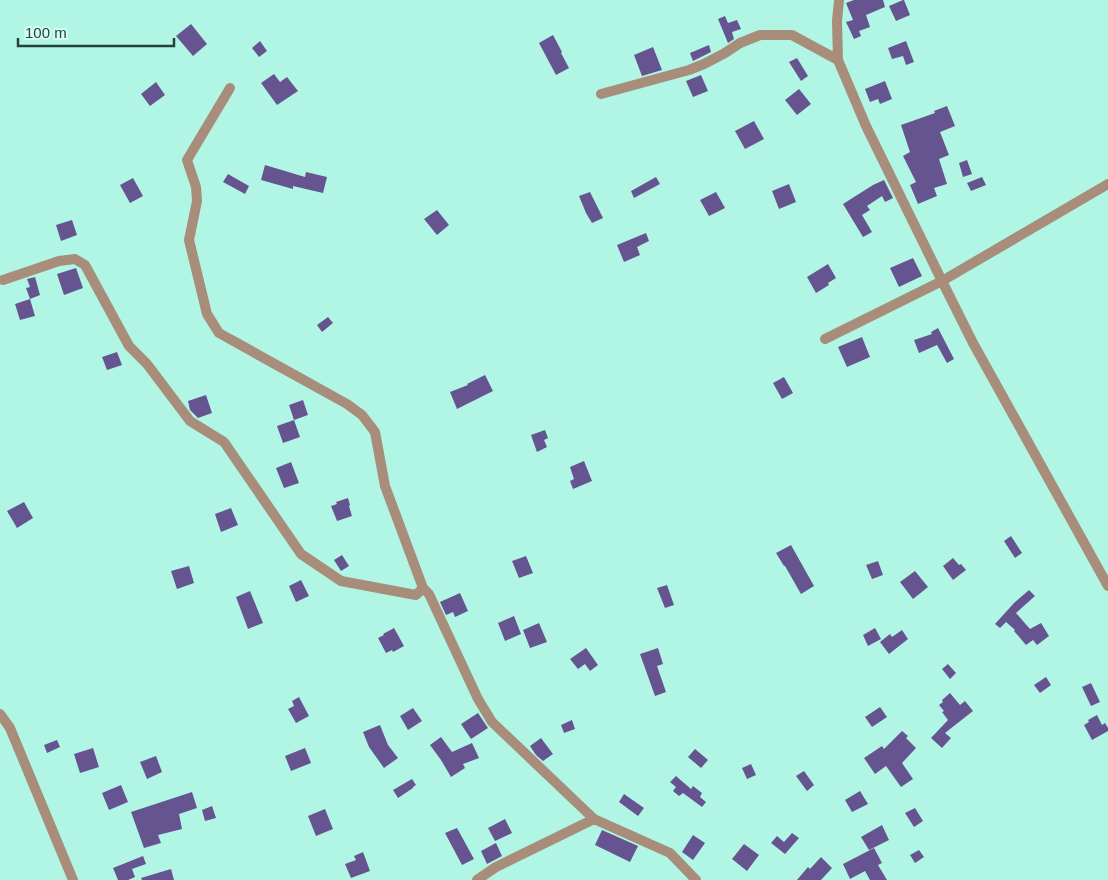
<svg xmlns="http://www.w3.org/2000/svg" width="1108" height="880" font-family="Helvetica,sans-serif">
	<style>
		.building { fill: #665490 }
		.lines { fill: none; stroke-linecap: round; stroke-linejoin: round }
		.street { stroke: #a88d7a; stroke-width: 10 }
	</style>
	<rect width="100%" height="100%" fill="#b1f6e5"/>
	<!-- building -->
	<path class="building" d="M854 0H883L885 7 866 15 870 27 859 31 861 36 854 39 846 22 853 20 846 3Z
		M903 0H904L910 15 896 21 889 6Z
		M725 16 728 23 737 20 741 29 732 32 734 39 728 43 718 19Z
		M191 24 207 44 193 56 176 36Z
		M553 35 562 52 561 53 569 68 556 75 539 43Z
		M260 41 267 51 259 57 252 48Z
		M906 41 914 62 906 65 903 56 892 59 888 48Z
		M709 45 711 52 693 61 690 53Z
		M653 47 662 70 642 76 634 55Z
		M797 58 808 76 801 81 789 62Z
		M274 74 280 82 287 77 298 91 277 105 261 83Z
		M701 75 708 91 693 97 686 81Z
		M885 81 892 99 880 104 878 99 870 102 865 89Z
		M156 82 165 95 150 106 141 94Z
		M799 89 811 104 797 115 785 100Z
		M947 106 955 126 940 132 949 155 939 159 947 184 934 188 937 196 918 204 910 185 916 182 903 156 910 152 901 125 935 113 934 111Z
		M754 121 764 139 745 149 735 131Z
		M967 160 972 174 963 177 959 163Z
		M265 165 305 177 306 172 327 177 323 193 293 186V189L261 180Z
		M228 174 249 186 245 194 223 182Z
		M656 177 660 184 634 198 631 191Z
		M982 177 986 185 971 191 967 183Z
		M133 178 143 196 130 203 120 185Z
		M884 180 893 198 885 202 882 196 867 206 870 210 862 215 872 232 863 237 843 204 873 185Z
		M789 184 796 202 779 209 772 191Z
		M590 192 603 218 592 223 586 213 579 196Z
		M716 192 725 208 709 216 700 200Z
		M437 210 449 225 437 235 424 219Z
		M72 220 77 235 61 241 56 225Z
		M646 233 649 241 637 247 640 255 624 262 617 245Z
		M913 258 922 276 899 287 890 268Z
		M828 264 836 278 828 283 829 285 816 293 807 277Z
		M76 268 83 288 64 295 57 274Z
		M35 277 40 295 30 299 26 288 30 287 27 279Z
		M30 299 35 316 20 320 15 304Z
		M328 317 333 323 322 332 317 325Z
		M938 328 954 359 947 363 937 345 919 353 914 340 932 334 931 332Z
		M862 337 870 357 847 367 838 347Z
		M117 352 122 365 107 370 102 357Z
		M485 375 493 391 457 409 450 392 468 385 467 384Z
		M784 377 793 393 782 399 773 383Z
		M206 395 212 413 198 418 190 410 188 401Z
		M303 400 308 415 294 420 289 405Z
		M294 420 300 437 283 443 277 426Z
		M545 430 548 438 544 440 547 447 537 452 531 435Z
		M584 461 592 481 573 489 570 481 574 479 570 467Z
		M291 462 299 483 284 488 276 468Z
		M348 498 350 505 349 506 352 516 337 521 331 506 337 504 336 502Z
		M24 502 33 518 17 528 7 511Z
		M231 508 238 525 221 532 215 514Z
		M1011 536 1022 553 1015 558 1004 541Z
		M791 545 814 586 801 594 785 566H784L776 553Z
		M342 555 349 566 341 571 334 560Z
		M526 556 533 573 519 578 512 561Z
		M953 558 959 565 961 564 966 570 953 580 943 566Z
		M878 561 883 575 872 579 866 565Z
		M189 566 194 583 177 589 171 571Z
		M915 571 928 587 913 599 900 582Z
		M301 580 309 596 296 602 289 586Z
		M667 585 674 605 665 608 657 588Z
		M1029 590 1035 596 1016 613 1030 629 1041 623 1049 636 1037 645 1033 640 1026 645 1014 631 1015 630 1006 622 1000 628 995 624 1014 603Z
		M250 591 263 623 248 629 236 597Z
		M460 593 468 611 455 617 453 612 446 615 440 602Z
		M514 616 521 634 505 641 498 623Z
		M539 623 547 642 530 648 523 630Z
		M394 628 404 646 393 652 392 650 386 653 378 638 384 635 383 634Z
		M875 628 881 639 868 646 863 635Z
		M902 630 908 639 889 654 880 642 890 634 892 637Z
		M586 648 598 665 590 671 585 664 578 669 570 659Z
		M658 648 663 664 657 666 666 692 655 696 640 654Z
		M948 664 956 673 950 679 942 669Z
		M1046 677 1051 685 1040 693 1034 685Z
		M1091 683 1100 702 1091 706 1082 687Z
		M950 693 960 705 965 701 973 711 945 733 951 738 942 748 931 738 948 720 942 712 944 711 939 705 943 702 942 700Z
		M299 697 309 716 296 723 288 709 294 706 292 701Z
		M880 707 887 717 872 727 865 717Z
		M413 708 422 721 408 730 400 716Z
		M478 713 488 728 471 739 461 724Z
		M1097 715 1102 725 1105 723 1108 728V731L1092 740 1084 725 1089 722 1088 720Z
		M572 720 575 729 564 733 561 725Z
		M380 725 388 745 398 758 384 768 369 747 363 732Z
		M902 731 908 736 906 738 916 748 902 763 913 779 901 787 886 766 875 774 864 758 882 746 884 749Z
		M441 737 452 752 472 743 479 758 463 764 465 768 451 777 441 760 430 745Z
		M541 738 553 754 543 761 536 755 530 746Z
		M57 740 60 747 47 753 44 745Z
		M93 748 99 767 80 773 74 754Z
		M305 748 311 763 291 771 285 756Z
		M695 749 708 760 701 768 688 757Z
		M156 756 162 772 147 779 140 762Z
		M751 764 756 775 747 779 742 768Z
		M804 771 814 785 807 791 796 776Z
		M676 776 691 789 693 786 702 793 700 797 706 802 702 807 683 793 679 796 673 791 676 787 670 782Z
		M412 779 416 785 413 787V788L398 798 393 790Z
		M121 785 128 802 109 810 102 793Z
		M860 791 868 804 852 812 845 800Z
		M192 792 197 808 179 814 182 829 158 835 161 843 144 848 131 812Z
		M624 794 644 808 638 816 619 802Z
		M212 806 216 818 205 821 202 810Z
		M915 808 923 821 914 827 905 813Z
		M325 809 333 829 316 836 308 816Z
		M505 819 512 833 495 841 488 828Z
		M882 825 889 840 869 850 861 837Z
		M457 828 474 859 462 865 445 833Z
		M602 830 638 846 630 862 595 845Z
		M792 833 799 838 785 854 771 843 777 836 784 842Z
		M693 835 705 843 693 860 682 852Z
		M496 843 502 856 487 864 481 851Z
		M744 844 759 855 747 871 732 859Z
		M874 848 882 863 878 865 887 880H870L865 871 850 879 843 864Z
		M919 850 924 857 915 863 910 855Z
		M363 852 370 871 351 878 345 864 356 860 354 856Z
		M143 856 146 864 132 869 135 877 128 880H118L113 868Z
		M821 857 832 868 821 880H797L808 867 810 869Z
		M171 869 174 880H142L141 878Z"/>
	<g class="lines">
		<!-- street -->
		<path class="street" d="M839 0 837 21 838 60 866 126 942 281 973 343 1108 586
			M230 88 187 160 196 187 197 201 189 240 207 314 219 333 347 404 362 415 375 432 385 486 423 588 429 594 478 699 492 722 594 819 670 853 696 880
			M601 94 689 70 704 64 725 53 740 43 760 35H792L838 60
			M3 280 59 261 75 259 85 265 129 346 147 364 190 421 224 442 301 554 341 581 416 595 423 588
			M825 339 942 281 1108 184
			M0 714 10 728 73 880
			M477 880 496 867 594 819"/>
	</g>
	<!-- scale -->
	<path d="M18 38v8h156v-8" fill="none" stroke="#24413a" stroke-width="2.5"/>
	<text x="25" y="38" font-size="15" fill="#24413a" stroke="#d5fdf2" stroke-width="4" paint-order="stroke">100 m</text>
</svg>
